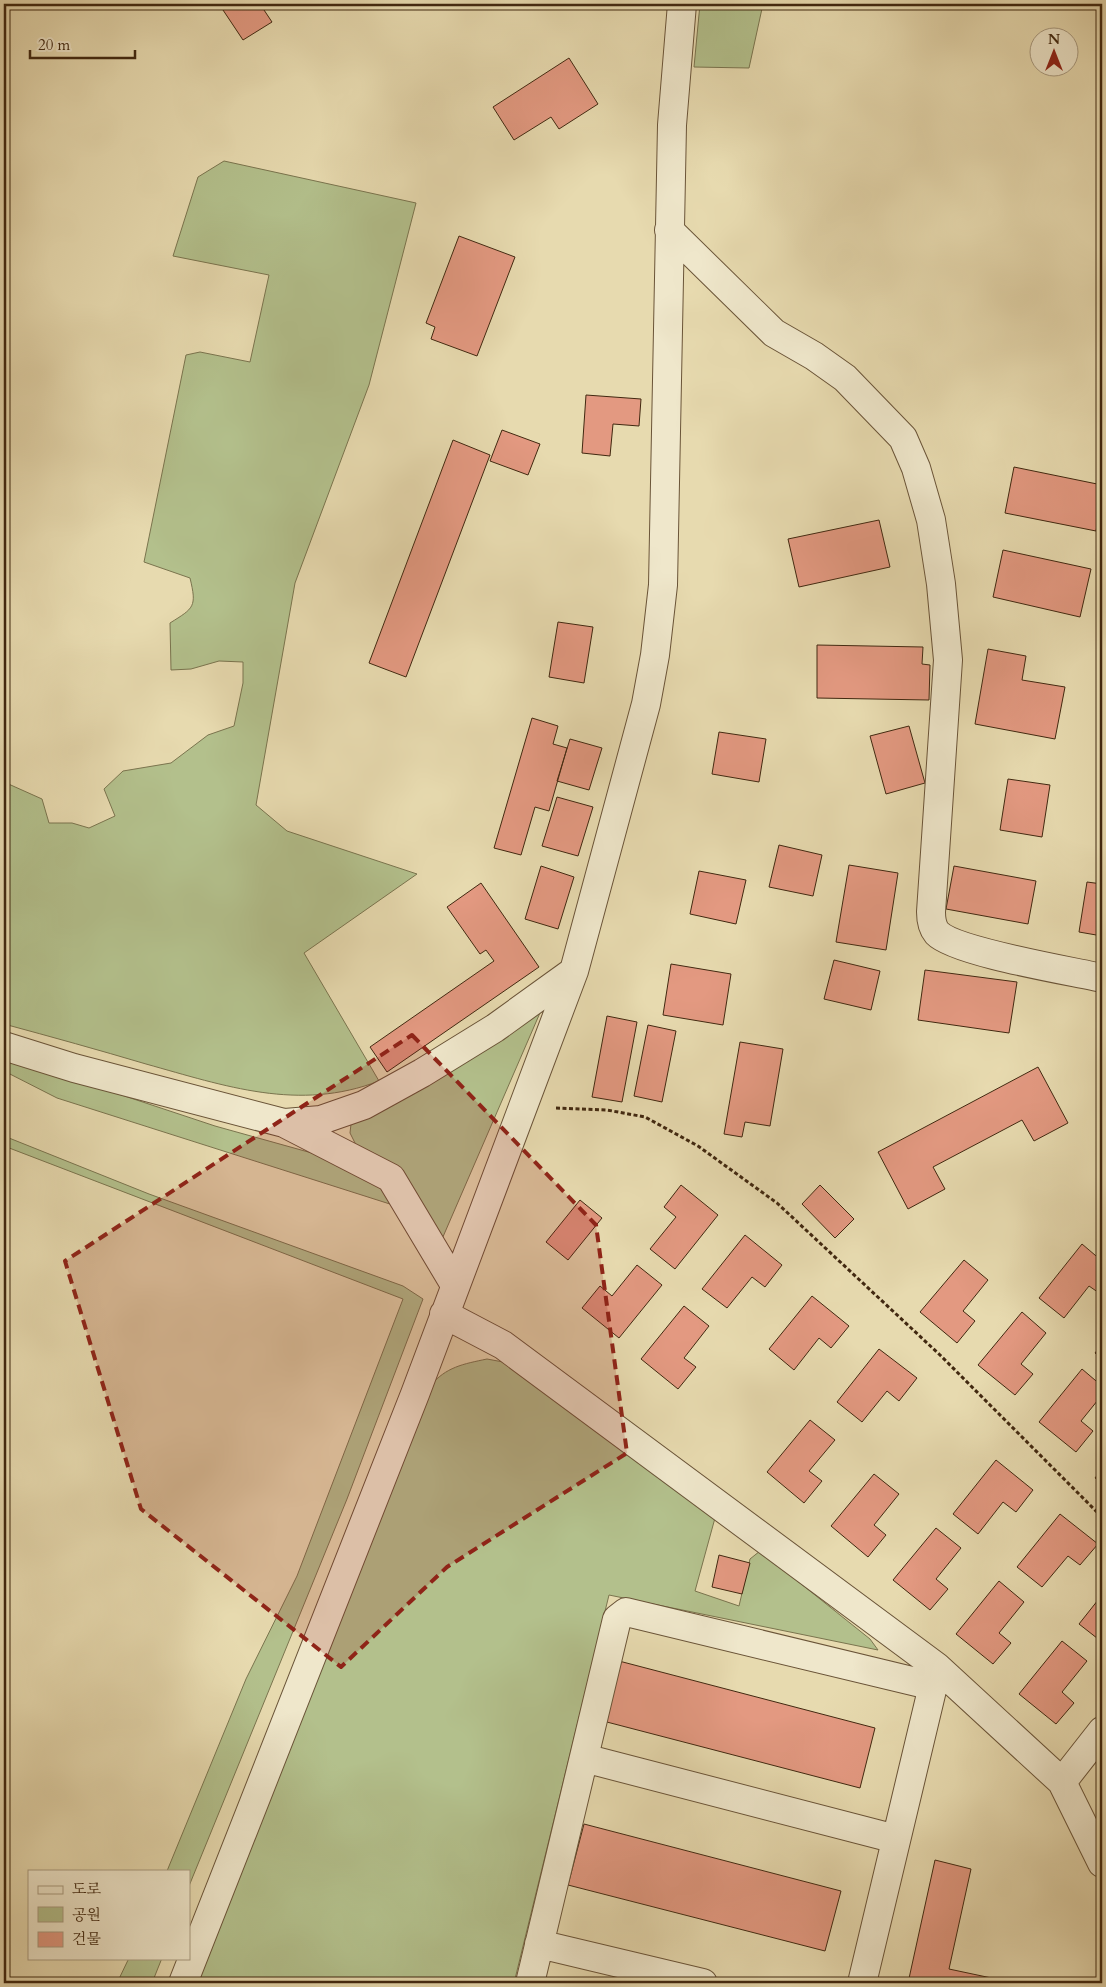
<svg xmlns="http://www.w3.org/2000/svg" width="1106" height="1987" font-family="Cardo,'Noto Serif KR',serif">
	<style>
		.green { fill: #b3c08c; stroke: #7a744e }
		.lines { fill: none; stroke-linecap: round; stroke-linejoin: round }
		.stream { stroke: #757f72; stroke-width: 10 }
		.building { fill: #e39981; stroke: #412810 }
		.minor-casing { stroke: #6a5438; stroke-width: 30 }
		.path { stroke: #412810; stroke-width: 3; stroke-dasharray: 4 2.5; stroke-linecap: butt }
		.minor { stroke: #efe7cb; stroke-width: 28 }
		.marked { fill: #8f2418; fill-opacity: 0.2; stroke: #8f2418; stroke-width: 4; stroke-dasharray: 10 6; stroke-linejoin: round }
	</style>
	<rect width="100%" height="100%" fill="#e7daaf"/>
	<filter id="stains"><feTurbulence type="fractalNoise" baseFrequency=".004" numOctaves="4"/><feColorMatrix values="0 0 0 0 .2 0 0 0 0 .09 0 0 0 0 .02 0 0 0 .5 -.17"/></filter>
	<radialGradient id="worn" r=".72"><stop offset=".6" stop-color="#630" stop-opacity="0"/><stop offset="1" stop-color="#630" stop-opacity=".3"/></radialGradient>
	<!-- green -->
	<path class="green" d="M700 4H763L749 68 694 67Z
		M224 161 416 203 369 385 295 583 256 805 287 831 417 874 304 953 379 1081C299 1112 225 1086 146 1064 99 1050 52 1037 4 1024V782L42 799 49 823H72L89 828 115 816 104 789 123 771 171 763 208 735 234 726 243 683V662L219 661 191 669 171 670 170 623C194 608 197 607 190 578L144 562 186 355 200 352 250 362 269 275 173 256 198 177Z
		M546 999 439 1246 356 1145 350 1133 351 1124Z
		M4 1056 215 1126 337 1160 381 1182 393 1205 57 1098 4 1071Z
		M4 1136 149 1194 403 1286 423 1299 347 1499 189 1886V1871H167L246 1679 297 1576 403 1299 4 1146Z
		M487 1359 514 1364 715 1518 695 1591 739 1606 750 1559 760 1551 870 1639 878 1650 609 1595 514 1983H194L430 1386C446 1367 463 1364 487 1359Z
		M129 1958H162L152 1983H117Z"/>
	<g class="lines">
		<!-- stream -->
		<path class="stream" d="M4 1978 10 1983"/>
	</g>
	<!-- building -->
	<path class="building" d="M219 4H260L272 22 243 40Z
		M569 58 598 104 559 129 551 117 514 140 493 107Z
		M459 236 515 257 477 356 431 339 435 327 426 323Z
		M586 395 641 399 639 426 613 424 610 456 582 453Z
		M502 430 540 444 528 475 490 461Z
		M453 440 490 455 406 677 369 663Z
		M1014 467 1102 485V498L1096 531 1005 513Z
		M879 520 890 567 799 587 788 539Z
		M1003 550 1091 569 1080 617 993 597Z
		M558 622 593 627 584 683 549 677Z
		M817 645 923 647 922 664 930 665 929 700 817 698Z
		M988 649 1026 656 1022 680 1065 687 1055 739 975 724Z
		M532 718 558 726 553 744 567 748 549 811 535 807 521 855 494 848Z
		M909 726 925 783 886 794 870 736Z
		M719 732 766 739 759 782 712 774Z
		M570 739 602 748 589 790 557 781Z
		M1008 779 1050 785 1042 837 1000 830Z
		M557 797 593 807 578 856 542 846Z
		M779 845 822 855 813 896 769 887Z
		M849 865 898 873 886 950 836 942Z
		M541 866 574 877 558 929 525 919Z
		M954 866 1036 881 1028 924 946 909Z
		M699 871 746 880 736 924 690 914Z
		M1087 882 1102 884V936L1079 932Z
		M481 883 539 967 387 1072 370 1047 494 961 486 950 480 954 447 907Z
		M834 960 880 971 871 1010 824 999Z
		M671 964 731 974 723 1025 663 1015Z
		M925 970 1017 982 1009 1033 918 1020Z
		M607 1016 637 1022 622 1102 592 1097Z
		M648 1025 676 1031 662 1102 634 1096Z
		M740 1042 783 1049 770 1126 745 1122 742 1137 724 1134Z
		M1038 1067 1068 1123 1034 1141 1022 1120 933 1167 945 1189 908 1209 878 1152Z
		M681 1185 718 1215 675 1269 650 1249 676 1217 664 1207Z
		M820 1185 854 1219 835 1238 802 1204Z
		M580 1200 602 1218 568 1260 546 1242Z
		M745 1235 782 1265 765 1287 752 1277 727 1308 702 1289Z
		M1082 1244 1102 1261V1295L1089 1286 1064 1318 1039 1298Z
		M964 1260 988 1280 963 1311 975 1321 957 1343 920 1312Z
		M637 1265 662 1285 619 1338 582 1308 600 1286 612 1296Z
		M812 1296 849 1326 831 1348 819 1338 794 1370 769 1349Z
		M684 1306 709 1326 684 1358 696 1367 678 1389 641 1359Z
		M1022 1312 1046 1333 1021 1364 1033 1374 1015 1395 978 1365Z
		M1102 1344V1359L1095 1353Z
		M879 1349 917 1378 899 1401 887 1391 862 1422 837 1402Z
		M1082 1369 1102 1386V1395L1081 1421 1093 1431 1076 1452 1039 1422Z
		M810 1420 835 1440 809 1471 822 1481 804 1503 767 1472Z
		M996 1460 1033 1490 1016 1512 1003 1502 978 1534 953 1514Z
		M1102 1469V1483L1095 1478Z
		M874 1474 899 1494 874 1525 886 1535 868 1557 831 1526Z
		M1060 1514 1098 1544 1080 1565 1068 1556 1042 1587 1017 1567Z
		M936 1528 961 1548 936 1579 948 1589 930 1610 893 1580Z
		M719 1555 750 1563 742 1594 712 1587Z
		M999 1581 1024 1602 999 1633 1011 1643 993 1664 956 1634Z
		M1102 1595V1642L1079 1624Z
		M1062 1641 1087 1661 1062 1692 1074 1703 1056 1724 1019 1694Z
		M619 1661 875 1728 860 1788 603 1721Z
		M584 1824 841 1891 825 1951 568 1885Z
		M935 1860 971 1869 949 1969 1015 1983H908Z"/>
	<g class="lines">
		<defs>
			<path id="minor" d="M669 230 774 333 814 356 845 378 903 438 916 468 931 520 941 584 948 660 931 912C931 919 932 927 937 933 955 952 1071 971 1102 978
				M4 1046 74 1068 284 1123 391 1178 455 1285
				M285 1123 321 1120 364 1105 422 1073 495 1028 574 971
				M444 1314 503 1345 937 1667 1062 1782 1102 1863
				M584 1758 896 1839
				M1062 1782 1102 1731
				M539 1944 703 1983
				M183 1983 415 1394 574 971 646 704 655 655 663 585 672 125 682 4
				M530 1983 617 1619 626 1612 933 1686
				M862 1983 937 1669"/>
		</defs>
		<!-- minor casing -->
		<use href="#minor" class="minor-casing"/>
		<!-- path -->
		<path class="path" d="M556 1108 607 1110 645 1117 698 1146 777 1203 940 1355 1102 1517"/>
		<!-- minor -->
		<use href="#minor" class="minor"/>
	</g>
	<!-- marked area -->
	<path class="marked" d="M412 1035 596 1225 627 1453 447 1567 341 1667 141 1509 65 1261Z"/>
	<!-- margin -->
	<rect width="1106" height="1987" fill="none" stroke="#e7daaf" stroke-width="20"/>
	<rect x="5" y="5" width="1096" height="1977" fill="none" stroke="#412810" stroke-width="2.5"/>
	<rect x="10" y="10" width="1086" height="1967" fill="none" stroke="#412810"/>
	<!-- legend -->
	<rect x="28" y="1870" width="162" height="90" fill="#efe7cb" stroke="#a99b80"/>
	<rect x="38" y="1886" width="25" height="8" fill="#efe7cb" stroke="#a99b80"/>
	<text x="72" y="1894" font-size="15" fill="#412810">도로</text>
	<rect x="38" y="1907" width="25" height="15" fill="#b3c08c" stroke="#a99b80"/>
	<text x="72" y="1920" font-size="15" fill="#412810">공원</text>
	<rect x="38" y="1932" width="25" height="15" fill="#e39981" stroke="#a99b80"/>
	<text x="72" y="1944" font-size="15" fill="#412810">건물</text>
	<!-- north arrow -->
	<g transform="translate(1054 52)"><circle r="24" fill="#efe7cb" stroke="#a99b80"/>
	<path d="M0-4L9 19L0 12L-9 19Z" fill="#8f2418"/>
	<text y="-8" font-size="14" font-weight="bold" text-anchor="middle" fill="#412810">N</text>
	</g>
	<!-- scale -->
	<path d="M30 50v8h105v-8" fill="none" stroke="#412810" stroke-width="2.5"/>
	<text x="38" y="50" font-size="15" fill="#412810" stroke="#efe7cb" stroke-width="4" paint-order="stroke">20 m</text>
	<rect width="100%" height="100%" filter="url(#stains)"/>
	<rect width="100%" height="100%" fill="url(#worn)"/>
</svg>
